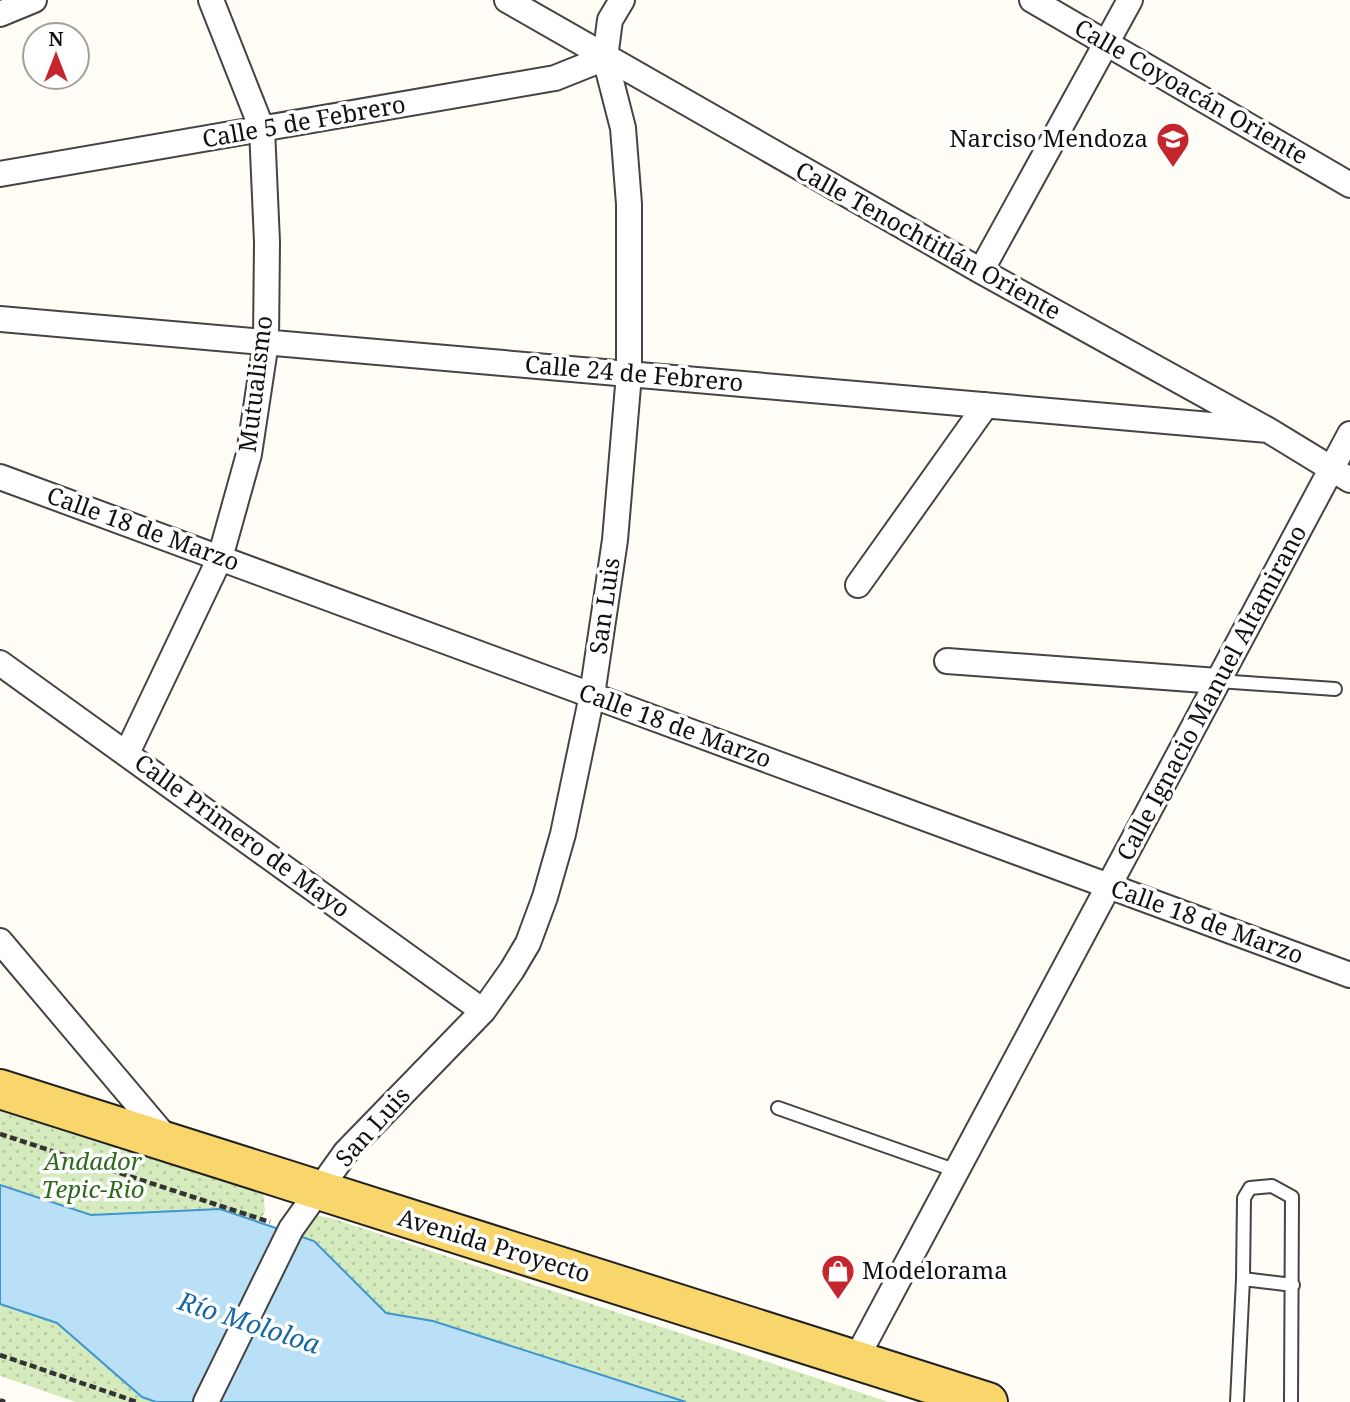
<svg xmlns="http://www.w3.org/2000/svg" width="1350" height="1402" font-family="'Noto Serif',serif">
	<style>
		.grass { fill: url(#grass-dots) }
		.water { fill: #b9e0f7; stroke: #3f96cf; stroke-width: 2 }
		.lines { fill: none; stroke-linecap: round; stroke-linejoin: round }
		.lane-casing { stroke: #444; stroke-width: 16 }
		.street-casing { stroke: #444; stroke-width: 28 }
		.primary-casing { stroke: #222; stroke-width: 42 }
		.path { stroke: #333; stroke-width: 4.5; stroke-dasharray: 7 3.5; stroke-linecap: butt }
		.lane { stroke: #fff; stroke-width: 12 }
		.street { stroke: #fff; stroke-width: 24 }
		.primary { stroke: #f9d66b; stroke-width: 38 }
		.labels { text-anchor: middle; stroke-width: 7; stroke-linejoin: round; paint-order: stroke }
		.street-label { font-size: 24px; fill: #111; stroke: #fff }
		.poi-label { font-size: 24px; fill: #111; stroke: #fff; text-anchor: end }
		.park-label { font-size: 24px; font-style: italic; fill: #2f6b1f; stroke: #fff }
		.water-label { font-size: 26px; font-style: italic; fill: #1768a6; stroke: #fff }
	</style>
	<defs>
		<pattern id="grass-dots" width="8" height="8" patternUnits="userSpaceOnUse" patternTransform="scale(1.75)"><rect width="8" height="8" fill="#d5ebbd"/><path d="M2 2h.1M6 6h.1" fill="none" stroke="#b6c8a1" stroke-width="1.8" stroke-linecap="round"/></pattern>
	</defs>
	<rect width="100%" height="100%" fill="#fffdf5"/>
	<!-- grass -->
	<path class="grass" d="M0 1108 263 1189 265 1211 260 1222 220 1209 91 1215 0 1185Z
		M308 1214 331 1218 889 1402H686L433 1321 386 1313 315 1241 292 1234Z
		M0 1304 57 1323 142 1396 156 1402H76L0 1376Z"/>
	<!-- water -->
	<path class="water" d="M0 1185 91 1215 220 1209 314 1241 386 1313 433 1321 686 1402H156L142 1397 57 1323 0 1304Z"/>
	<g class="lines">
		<defs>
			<path id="lane" d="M1218 681 1335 689
				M778 1108 957 1171
				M1243 1279 1293 1285
				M1237 1402 1243 1279 1244 1198 1250 1188 1272 1186 1292 1197 1291 1402"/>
			<path id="street" d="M507 0 981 271 1268 430 1350 480
				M1032 0 1350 185
				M0 14 34 0
				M0 174 555 78 605 58
				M981 271 1130 0
				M0 319 1268 430
				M0 477 1350 975
				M858 585 986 405
				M947 661 1218 681
				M0 663 483 1011
				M127 753 220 558 249 454 266 342 267 242 262 129 211 0
				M0 941 168 1140
				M856 1359 1350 434
				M206 1402 291 1229 346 1152 483 1011 512 970 528 943 545 897 563 834 592 695 615 540 629 374V204L623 128 605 58 610 20 622 0"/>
			<path id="primary" d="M0 1089 988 1402"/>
		</defs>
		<!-- lane casing -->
		<use href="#lane" class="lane-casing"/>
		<!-- street casing -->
		<use href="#street" class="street-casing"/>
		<!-- primary casing -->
		<use href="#primary" class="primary-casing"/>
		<!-- path -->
		<path class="path" d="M0 1134 270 1222
			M0 1355 137 1402
			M0 1400 5 1402"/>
		<!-- lane -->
		<use href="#lane" class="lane"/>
		<!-- street -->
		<use href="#street" class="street"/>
		<!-- primary -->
		<use href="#primary" class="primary"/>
	</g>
	<!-- icons -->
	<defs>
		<symbol id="school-pin" viewBox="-11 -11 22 30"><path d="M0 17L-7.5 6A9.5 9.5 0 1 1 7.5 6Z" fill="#c4262e" stroke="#fff"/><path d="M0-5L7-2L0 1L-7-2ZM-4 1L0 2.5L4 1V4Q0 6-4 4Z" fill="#fff"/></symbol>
		<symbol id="shop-pin" viewBox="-11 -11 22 30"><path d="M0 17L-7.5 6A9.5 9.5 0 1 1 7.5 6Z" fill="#c4262e" stroke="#fff"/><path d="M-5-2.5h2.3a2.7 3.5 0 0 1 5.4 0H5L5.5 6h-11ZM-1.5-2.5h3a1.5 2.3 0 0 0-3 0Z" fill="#fff"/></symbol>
	</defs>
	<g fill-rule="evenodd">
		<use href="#school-pin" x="1154" y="120" width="38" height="52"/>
		<use href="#shop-pin" x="819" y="1252" width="38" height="52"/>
	</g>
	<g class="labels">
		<!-- street labels -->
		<g class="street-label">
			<text transform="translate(1191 92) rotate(30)" y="8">Calle Coyoacán Oriente</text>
			<text transform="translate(304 122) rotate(-10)" y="8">Calle 5 de Febrero</text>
			<text transform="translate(928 241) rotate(29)" y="8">Calle Tenochtitlán Oriente</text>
			<text transform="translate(634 374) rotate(5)" y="8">Calle 24 de Febrero</text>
			<text transform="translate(256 384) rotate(-83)" y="8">Mutualismo</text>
			<text transform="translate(143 529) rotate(20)" y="8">Calle 18 de Marzo</text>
			<text transform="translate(605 606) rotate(-82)" y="8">San Luis</text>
			<text transform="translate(1212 693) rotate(-62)" y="8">Calle Ignacio Manuel Altamirano</text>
			<text transform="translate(675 726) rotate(20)" y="8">Calle 18 de Marzo</text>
			<text transform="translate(242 836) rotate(36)" y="8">Calle Primero de Mayo</text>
			<text transform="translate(1207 922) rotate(20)" y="8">Calle 18 de Marzo</text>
			<text transform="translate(373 1127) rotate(-48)" y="8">San Luis</text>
			<text transform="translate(494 1246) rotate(17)" y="8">Avenida Proyecto</text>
		</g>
		<!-- poi labels -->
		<g class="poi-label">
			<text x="1148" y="147">Narciso Mendoza</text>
			<text x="862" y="1279" text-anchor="start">Modelorama</text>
		</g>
		<!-- park labels -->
		<g class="park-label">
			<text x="93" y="1170">Andador<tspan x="93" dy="28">Tepic-Rio</tspan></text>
		</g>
		<!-- water labels -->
		<g class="water-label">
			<text transform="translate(249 1323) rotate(18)" y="9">Río Mololoa</text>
		</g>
	</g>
	<!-- north arrow -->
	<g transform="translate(56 56)"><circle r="33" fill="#ffffff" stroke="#a0a0a0" stroke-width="2"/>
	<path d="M0-5L12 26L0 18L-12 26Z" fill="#c4262e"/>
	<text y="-10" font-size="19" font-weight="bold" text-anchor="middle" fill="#111111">N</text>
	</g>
</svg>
